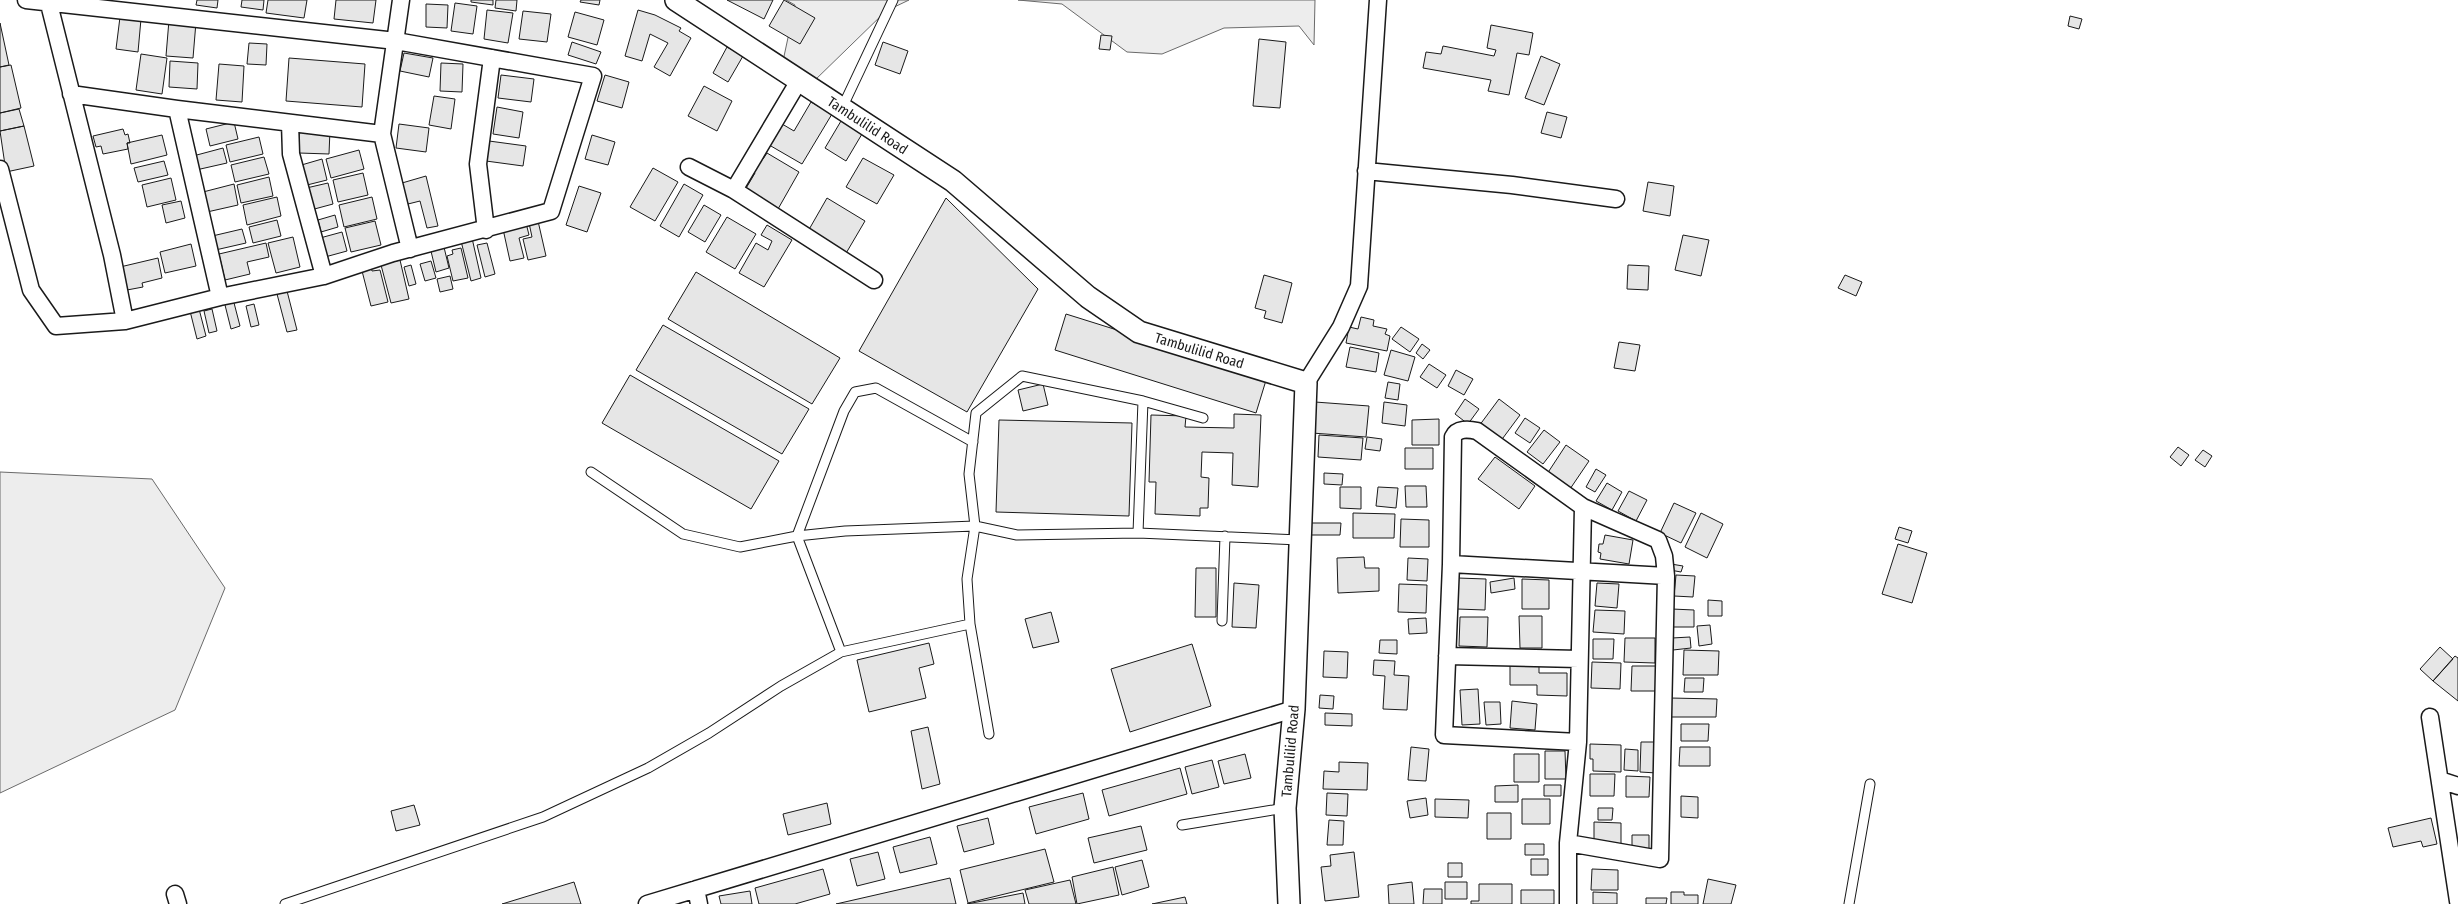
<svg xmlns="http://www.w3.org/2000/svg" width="2458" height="904" font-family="'Fira Sans Condensed',sans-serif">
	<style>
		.built { fill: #ededed; stroke: #6a6a6a }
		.building { fill: #e6e6e6; stroke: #1a1a1a }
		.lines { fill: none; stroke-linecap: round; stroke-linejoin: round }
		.service-casing { stroke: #1a1a1a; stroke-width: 11 }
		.minor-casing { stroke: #1a1a1a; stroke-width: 19 }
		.tertiary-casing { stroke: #1a1a1a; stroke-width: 24 }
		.service { stroke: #fff; stroke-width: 9 }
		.minor { stroke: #fff; stroke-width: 16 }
		.tertiary { stroke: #fff; stroke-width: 21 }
		.labels { text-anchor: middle; stroke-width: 4; stroke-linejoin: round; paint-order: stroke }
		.street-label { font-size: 14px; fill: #1a1a1a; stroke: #fff }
	</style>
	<rect width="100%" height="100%" fill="#fff"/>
	<!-- built -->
	<path class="built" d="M786 0H909L886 11 813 82 783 61 795 5Z
		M1018 0H1315L1314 45 1299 26 1224 28 1162 54 1127 52 1062 4Z
		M0 472 152 479 225 588 175 710 0 793Z"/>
	<!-- building -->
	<path class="building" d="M197 0H218L217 8 196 5Z
		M242 0H264L263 10 241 7Z
		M268 0H307L304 18 266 13Z
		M336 0H376L373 23 334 19Z
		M471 0H493V5L471 2Z
		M496 0H517L516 11 495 8Z
		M581 0H600L599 5 580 2Z
		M727 0H773L764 19Z
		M784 0 815 18 800 44 769 26Z
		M455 3 477 6 473 34 451 31Z
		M426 4 448 5 447 28 426 27Z
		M487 10 513 13 508 43 484 39Z
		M638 10 655 15 681 28 679 31 691 38 670 76 654 67 668 43 650 34 642 61 625 56Z
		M523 11 551 14 547 42 519 39Z
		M575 12 604 20 597 45 568 37Z
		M2070 16 2082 19 2079 29 2068 26Z
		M120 17 141 19 138 52 116 49Z
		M169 20 196 22 193 58 166 56Z
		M0 23 9 65 0 67Z
		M1491 25 1533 33 1529 55 1517 53 1509 95 1488 91 1491 80 1423 68 1426 52 1441 54 1443 46 1494 56 1496 50 1487 48Z
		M1101 35 1112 36 1110 50 1099 49Z
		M1259 39 1286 42 1280 108 1253 106Z
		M572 42 601 52 596 64 568 55Z
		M883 42 908 51 900 74 875 65Z
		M249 43 267 44 266 65 247 64Z
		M727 47 743 56 728 82 713 73Z
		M404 53 433 58 429 77 400 71Z
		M141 54 167 58 162 94 136 90Z
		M1541 56 1560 64 1544 105 1525 98Z
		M289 58 365 64 362 107 286 101Z
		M170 61 198 63 197 89 169 87Z
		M441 63 463 64 462 92 440 91Z
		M219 64 244 66 242 102 216 100Z
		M11 65 21 108 0 113V67Z
		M501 75 534 79 531 102 498 98Z
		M605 75 629 82 622 108 597 101Z
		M704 86 732 101 717 131 688 116Z
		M434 96 455 99 451 129 429 125Z
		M811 102 832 114 802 164 764 142 777 121 794 131Z
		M497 107 523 112 519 138 493 134Z
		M19 109 24 126 0 131V113Z
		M1547 112 1567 117 1561 138 1541 133Z
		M841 121 862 134 846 161 825 148Z
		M234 122 238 139 210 146 206 129Z
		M399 124 429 128 426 152 396 148Z
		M24 126 34 166 6 172 0 131Z
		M123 129 125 135 128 134 130 143H127L128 149 103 154 101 146 96 147 93 136Z
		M299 129 330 130 329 154 299 153Z
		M162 135 167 155 131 164 127 143Z
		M592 135 615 142 608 165 585 159Z
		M259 137 263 154 230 162 226 145Z
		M489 141 526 146 523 166 486 161Z
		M223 148 227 163 196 170 193 156Z
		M359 150 364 169 331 178 326 159Z
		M767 153 799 172 778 209 745 190 755 173 752 171 760 157 763 159Z
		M264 157 269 174 235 182 231 165Z
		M863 158 894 175 877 204 846 187Z
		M322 159 327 180 303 186 298 166Z
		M164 161 168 175 138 182 134 168Z
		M653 168 678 182 655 221 630 207Z
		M363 173 368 195 338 202 333 180Z
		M426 176 438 226 427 228 420 201 408 204 402 183Z
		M269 177 273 196 241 203 237 185Z
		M171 178 176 200 147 207 142 185Z
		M1648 182 1674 186 1670 216 1643 211Z
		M328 183 333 204 307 211 302 189Z
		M234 184 238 205 207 212 203 192Z
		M684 184 703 195 679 237 660 226Z
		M579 186 601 193 587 232 566 225Z
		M277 197 281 216 247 225 243 205Z
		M372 197 377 219 344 227 339 205Z
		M827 198 865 221 845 255 807 233Z
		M946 198 1038 289 967 412 859 351Z
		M181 201 185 218 166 223 162 205Z
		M704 205 721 215 705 242 688 232Z
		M335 215 338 227 321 232 318 220Z
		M727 217 756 234 735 269 706 252Z
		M277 220 281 236 253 243 249 227Z
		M375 221 381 245 351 252 345 228Z
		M538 221 546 256 528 260 523 239 532 237 529 223Z
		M526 223 529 235 519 238 524 258 510 261 503 229Z
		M767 225 792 240 764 287 739 273 756 243 768 250 772 241 761 235Z
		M242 229 246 243 211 251 208 237Z
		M342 232 347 251 325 257 320 238Z
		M1683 235 1709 240 1701 276 1675 270Z
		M293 237 300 267 276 273 268 243Z
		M472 238 481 278 471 281 461 241Z
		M266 243 269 257 247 262 250 274 225 280 219 254Z
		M443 243 449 268 436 272 430 247Z
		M487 243 495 274 485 277 477 245Z
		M191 244 196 266 165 273 160 252Z
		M461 248 468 278 453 281 447 256 453 254 452 250Z
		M158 258 162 278 142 283 143 287 127 290 120 267Z
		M400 260 409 299 391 303 381 265Z
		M431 261 436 278 425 281 420 264Z
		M370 265 372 271 380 270 388 302 371 306 361 267Z
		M411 265 416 284 409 286 404 267Z
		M1628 265 1649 266 1648 290 1627 289Z
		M696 272 840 358 812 404 668 319Z
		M1264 275 1292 283 1282 323 1264 318 1266 311 1255 308Z
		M1845 275 1862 282 1856 296 1838 288Z
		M450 276 453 289 440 292 437 279Z
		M287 291 297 330 287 332 277 294Z
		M233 299 240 326 231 329 224 301Z
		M254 304 259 325 251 327 246 306Z
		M198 305 206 336 197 339 189 307Z
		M212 309 217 331 209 333 204 311Z
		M1066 314 1267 377 1256 413 1055 350Z
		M1361 317 1374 320 1373 326 1387 329 1385 334 1390 336 1387 351 1346 343 1349 327 1358 329Z
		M663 325 809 409 782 454 636 370Z
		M1401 327 1419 339 1410 352 1392 339Z
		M1619 342 1640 345 1635 371 1614 368Z
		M1422 344 1430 350 1423 359 1416 353Z
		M1350 347 1379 353 1376 372 1346 367Z
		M1391 350 1415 357 1408 381 1384 375Z
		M1429 364 1446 375 1437 388 1420 377Z
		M1456 370 1473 379 1464 395 1448 386Z
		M630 375 779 461 751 509 602 423Z
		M1388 382 1400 384 1398 400 1385 398Z
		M1043 384 1048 405 1023 411 1018 390Z
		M1465 399 1479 409 1468 424 1455 414Z
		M1499 399 1520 415 1500 442 1479 426Z
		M1315 402 1369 406 1366 437 1312 433Z
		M1384 402 1407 405 1405 426 1382 423Z
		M1234 414 1261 415 1258 487 1232 485 1233 453 1202 452 1201 477 1209 478 1208 508H1200V516L1155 514 1156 482H1149L1151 415 1186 416 1185 427 1234 428Z
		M1525 418 1540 428 1530 443 1515 433Z
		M1439 419V445H1412V420Z
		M999 420 1132 423 1129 516 996 512Z
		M1544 430 1560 442 1543 464 1527 452Z
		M1319 435 1363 438 1361 460 1318 457Z
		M1367 437 1382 439 1380 451 1365 449Z
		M1566 445 1589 461 1570 489 1547 474Z
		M2178 447 2189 455 2181 466 2170 457Z
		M1405 448H1433V469H1405Z
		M2203 450 2212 456 2205 467 2195 460Z
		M1495 457 1535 486 1519 509 1478 479Z
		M1596 469 1606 475 1595 492 1586 487Z
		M1324 473 1343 474 1342 485 1324 484Z
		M1607 483 1622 492 1612 510 1596 501Z
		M1405 486H1426L1427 507H1406Z
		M1340 487H1361V509L1340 508Z
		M1378 487 1398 488 1396 508 1376 506Z
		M1629 491 1647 500 1636 521 1618 511Z
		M1674 503 1696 513 1681 543 1660 533Z
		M1353 513 1395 514 1394 538H1353Z
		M1701 513 1723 524 1707 558 1685 547Z
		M1401 519 1429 520V547H1400Z
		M1309 523H1341L1340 535H1309Z
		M1899 527 1912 531 1908 543 1895 539Z
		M1605 535 1633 540 1629 564 1600 559 1601 553 1598 552 1599 544H1603Z
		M1898 544 1927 553 1912 603 1882 594Z
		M1364 557 1365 568H1379V591L1338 593 1337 558Z
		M1408 558 1428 559 1427 581 1407 580Z
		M1671 564 1683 566 1681 572 1670 570Z
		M1196 568H1216V617H1195Z
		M1676 575 1695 576 1693 597 1674 596Z
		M1458 578 1486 579 1485 610 1457 609Z
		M1514 578 1515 589 1491 593 1490 582Z
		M1522 579 1549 580V609H1522Z
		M1234 583 1259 585 1256 628 1232 627Z
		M1597 583 1619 584 1617 608 1595 606Z
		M1399 584 1427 585 1426 613 1398 612Z
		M1708 600 1722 601V616H1708Z
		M1672 609 1694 610V627H1671Z
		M1595 610 1625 611 1624 634 1593 632Z
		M1051 612 1059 642 1033 648 1025 619Z
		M1519 616H1542V648H1520Z
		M1460 617H1488L1487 647 1459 646Z
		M1426 618 1427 633 1409 634 1408 619Z
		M1710 625 1712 644 1699 646 1697 626Z
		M1690 637 1691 648 1673 650 1672 638Z
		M1625 638H1655V663L1624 662Z
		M1593 639H1614L1613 659H1593Z
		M1380 640H1397V654L1379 653Z
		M929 643 934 664 919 668 926 698 869 712 857 660Z
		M1192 644 1211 706 1130 732 1111 669Z
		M2440 647 2453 659 2433 681 2420 669Z
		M1684 650 1719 651 1718 675H1683Z
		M1324 651 1348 652 1347 678 1323 677Z
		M2455 656 2458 658V701L2433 681Z
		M1374 660 1395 661 1394 675 1409 676 1407 710 1383 709 1385 676 1373 675Z
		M1592 662 1621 663 1620 689 1591 688Z
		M1510 663H1539V673H1567V696L1537 695V685H1510Z
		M1632 666H1657L1656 691H1631Z
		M1685 678H1704L1703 692H1684Z
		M1478 689 1480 724 1462 725 1460 690Z
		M1320 695 1334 696 1333 709 1319 708Z
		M1670 698 1717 699 1716 717H1669Z
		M1512 701 1537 704 1535 730 1510 728Z
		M1484 702H1500L1501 724 1486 725Z
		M1325 713 1352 714V726L1325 725Z
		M1681 724H1709L1708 741H1681Z
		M928 727 940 784 922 789 911 731Z
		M1641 742H1658L1657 773 1640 772Z
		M1590 744 1621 745V772L1593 771V759H1590Z
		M1411 747 1429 749 1426 781 1408 780Z
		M1680 747H1710V766H1679Z
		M1625 749 1638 750V771L1624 770Z
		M1545 751H1565L1566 779H1545Z
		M1245 754 1251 778 1224 784 1218 761Z
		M1514 754H1539V782H1514Z
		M1212 760 1219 787 1192 794 1185 767Z
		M1339 762 1368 763 1367 790 1323 789 1324 771 1339 772Z
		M1180 768 1187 794 1109 816 1102 790Z
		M1590 774H1615L1614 796H1590Z
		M1626 776 1650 777 1649 797H1626Z
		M1518 785V802H1495V786Z
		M1544 785H1561V796H1544Z
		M1083 793 1089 819 1036 834 1029 807Z
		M1327 793 1348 794 1347 816 1326 815Z
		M1681 796 1698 797V818L1681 817Z
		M1426 798 1428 815 1410 818 1407 801Z
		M1435 799 1469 800 1468 818 1435 817Z
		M1522 799H1550V824H1522Z
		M827 803 831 824 788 835 783 814Z
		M414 805 420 825 396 831 391 811Z
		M1598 808H1613L1612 820H1598Z
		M1487 813H1511V839H1487Z
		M988 818 994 844 964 852 957 826Z
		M2431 818 2437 844 2423 847 2421 841 2393 847 2388 828Z
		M1329 820 1344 821 1343 845H1327Z
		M1594 822 1621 823V846H1594Z
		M1141 826 1147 850 1094 863 1088 838Z
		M1632 835H1649V851L1632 850Z
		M930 837 937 864 900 873 893 847Z
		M1525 844H1544V855H1525Z
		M1045 849 1054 882 968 903 960 870Z
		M878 852 885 879 857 886 850 859Z
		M1354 852 1359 897 1325 901 1321 867 1331 866 1330 855Z
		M1531 859H1548V875H1531Z
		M1142 860 1149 887 1122 895 1115 867Z
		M1448 863H1462V877H1448Z
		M1113 867 1119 895 1077 904 1072 877Z
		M823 869 830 894 795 904H759L755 888Z
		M1592 869 1618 870V890H1591Z
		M950 878 956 904H836Z
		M1708 879 1736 885 1731 904H1703Z
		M1070 880 1076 904H1029L1025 890Z
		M574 882 581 904H502Z
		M1412 882 1414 904H1389L1388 885Z
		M1445 882H1467V899H1445Z
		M1479 884H1512V904H1471V901H1479Z
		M1424 889H1442V904H1423Z
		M1521 890H1554V904H1521Z
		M750 891 752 904H721L719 896Z
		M1593 892 1617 893V904H1593Z
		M1671 892H1684V895H1698V904H1671Z
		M1023 893 1025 904H967Z
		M1185 897 1187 904H1152Z
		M1646 898H1667L1666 904H1646Z"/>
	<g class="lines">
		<defs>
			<path id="service" d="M842 108 893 0
				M1203 418 1143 401 1022 376 976 413 969 474 975 526 1017 535 1138 533 1300 540
				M591 472 683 534 740 547 797 536 845 531 975 526 967 579 970 624 989 734
				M1138 533 1143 401
				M1222 621 1225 536
				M841 652 797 536 844 411 855 392 876 388 973 442
				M1182 825 1285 808
				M285 904 543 817 648 768 709 733 781 686 841 652 970 624
				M1849 904 1870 784"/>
			<path id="minor" d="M48 0 112 255 125 321
				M401 0 382 134 410 249
				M71 94 177 109 382 134
				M177 109 220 297
				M290 123 291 154 324 276
				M689 167 734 190 874 280
				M0 169 31 290 56 326 125 321 220 297 324 276 393 253 551 211 593 76 396 41 26 0
				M1366 171 1512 185 1616 199
				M734 190 800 79
				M486 230 478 164 492 58
				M1306 383 1341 327 1359 286 1378 0
				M1451 564 1666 576
				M1447 656 1579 659
				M2430 717 2458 901
				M2440 780 2458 786
				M1568 843 1660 859 1666 576 1664 556 1658 540 1583 507 1477 431C1469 429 1457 428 1453 437L1451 564 1444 735 1578 742
				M696 889 699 904
				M175 894 178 904
				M647 904 1294 709
				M1568 904V843L1578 742 1583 507"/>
			<g id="tertiary">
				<path id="s1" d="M676 0 953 181 1088 297 1139 332 1306 383 1294 709 1285 808 1289 904"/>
			</g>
		</defs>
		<!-- service casing -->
		<use href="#service" class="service-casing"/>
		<!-- minor casing -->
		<use href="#minor" class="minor-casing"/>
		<!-- tertiary casing -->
		<use href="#tertiary" class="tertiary-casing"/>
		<!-- service -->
		<use href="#service" class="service"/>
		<!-- minor -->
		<use href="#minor" class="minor"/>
		<!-- tertiary -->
		<use href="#tertiary" class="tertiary"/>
	</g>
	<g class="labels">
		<!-- street labels -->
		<g class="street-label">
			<text dy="5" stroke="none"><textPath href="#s1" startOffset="229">Tambulilid Road</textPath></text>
			<text dy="5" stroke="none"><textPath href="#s1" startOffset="634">Tambulilid Road</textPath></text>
			<text transform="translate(1290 751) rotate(-85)" y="5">Tambulilid Road</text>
		</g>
	</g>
</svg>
